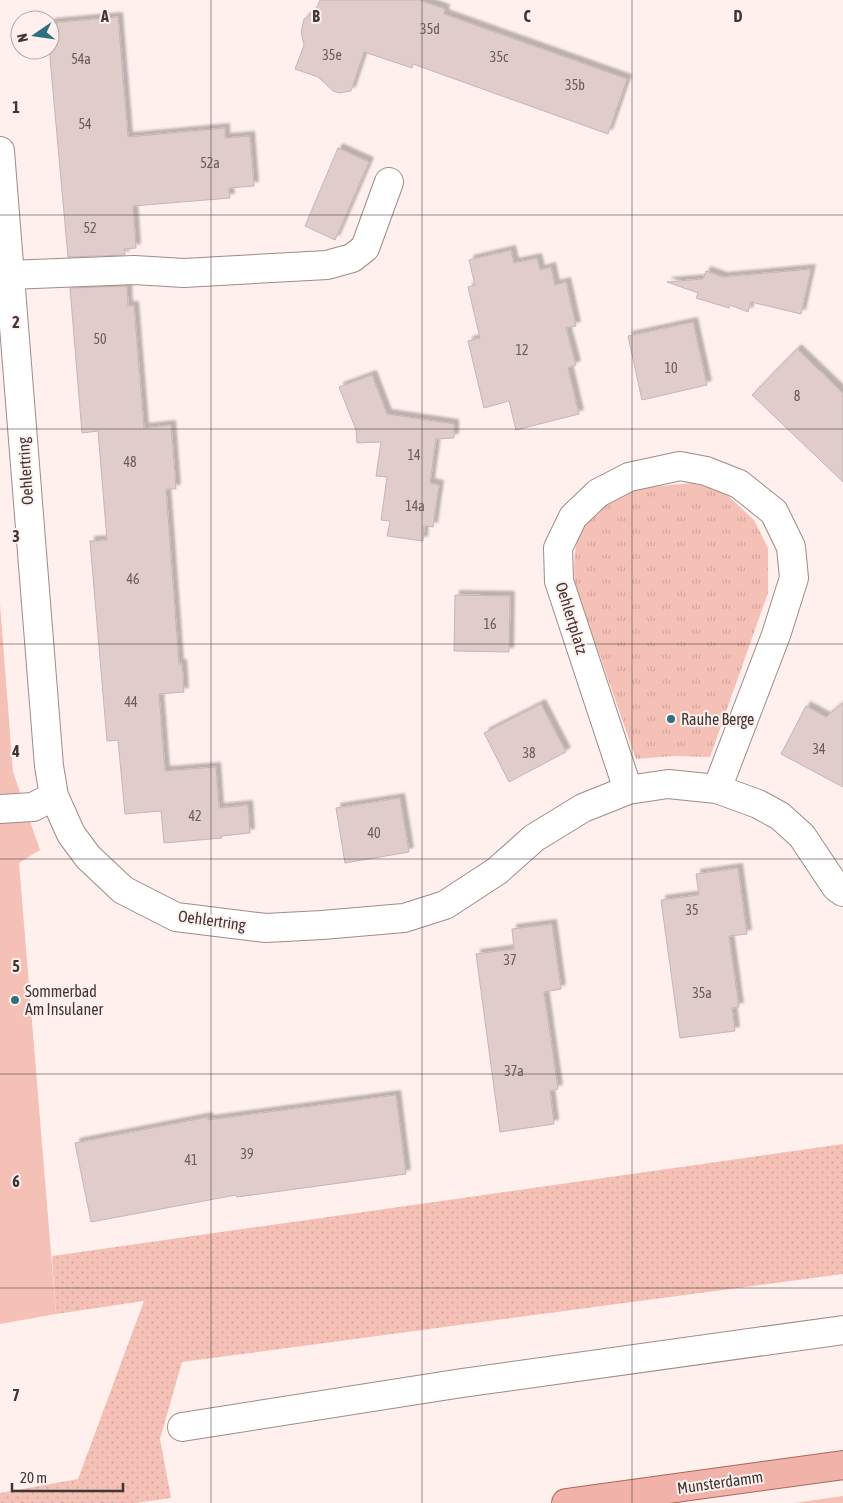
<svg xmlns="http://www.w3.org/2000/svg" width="843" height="1503" font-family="'Asap Condensed',sans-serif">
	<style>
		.grass { fill: url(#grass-tufts) }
		.park { fill: url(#park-dots) }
		.pitch { fill: #f5c1b7 }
		.building { fill: #e0cdca; stroke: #c7b5b1; filter: url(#shadow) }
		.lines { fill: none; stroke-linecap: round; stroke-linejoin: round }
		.minor-casing { stroke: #9d8c88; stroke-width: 30 }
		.major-casing { stroke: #ab665b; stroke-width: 30 }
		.minor { stroke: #fff; stroke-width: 28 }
		.major { stroke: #f0b2a9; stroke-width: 28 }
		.grid { fill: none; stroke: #3e3736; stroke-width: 1; stroke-opacity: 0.55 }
		.poi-dot { fill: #2b727e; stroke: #fff0ed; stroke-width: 2 }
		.labels { text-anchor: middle; stroke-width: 4; stroke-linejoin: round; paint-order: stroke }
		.number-label { font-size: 14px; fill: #665c5b }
		.street-label { font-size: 16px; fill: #3e3736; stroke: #fff0ed }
		.poi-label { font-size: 16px; fill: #3e3736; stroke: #fff0ed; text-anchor: start }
		.grid-label { font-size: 16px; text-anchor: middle; font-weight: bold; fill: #3e3736; stroke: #fff0ed; stroke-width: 4; stroke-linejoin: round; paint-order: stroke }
	</style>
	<defs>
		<pattern id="grass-tufts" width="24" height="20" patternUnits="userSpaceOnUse" patternTransform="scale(1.25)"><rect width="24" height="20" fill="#f5c1b7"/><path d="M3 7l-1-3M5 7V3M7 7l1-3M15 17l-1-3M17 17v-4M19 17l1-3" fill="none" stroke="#d3a69e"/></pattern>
		<pattern id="park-dots" width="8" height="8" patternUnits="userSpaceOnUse" patternTransform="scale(1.25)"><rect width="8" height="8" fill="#f5c1b7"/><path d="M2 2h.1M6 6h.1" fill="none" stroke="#d3a69e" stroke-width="1.8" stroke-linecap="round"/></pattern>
		<filter id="shadow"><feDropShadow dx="4.5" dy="-4.5" stdDeviation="1" flood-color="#0004"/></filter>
	</defs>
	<rect width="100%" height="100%" fill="#fff0ed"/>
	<!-- grass -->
	<path class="grass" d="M693 483 724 492 754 520 768 548V593L710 757 673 756 636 759 575 585C573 568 574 548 580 531 583 521 612 497 623 493 642 486 672 485 693 483Z
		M843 1496V1503H794Z"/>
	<!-- park -->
	<path class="park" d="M843 1144V1274L182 1362 160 1439 171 1498 136 1503H0V1493L78 1479 144 1301 56 1314 52 1256Z"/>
	<!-- pitch -->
	<path class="pitch" d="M0 604 13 772 40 850 19 863 56 1314 0 1324Z"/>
	<!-- building -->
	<path class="building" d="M320 0H419L445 9 444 14 627 79 608 134 413 64 412 68 364 52 351 91 339 93 333 91 318 77 295 69 304 45 301 32 304 19 316 10Z
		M118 17 128 137 225 128V138L250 136 254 186 229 188 230 198 133 206 136 248 124 249 125 255 68 257 50 58V23Z
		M338 148 369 162 335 240 305 226Z
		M511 250 514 263 537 258 540 270 551 267 555 285 566 282 576 326 566 328 576 365 568 368 579 414 516 430 509 401 484 408 468 341 480 338 468 287 475 285 469 260Z
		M811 269 801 314 751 302 748 312 730 305 729 308 696 298 698 293 667 282 703 279 706 271 723 277Z
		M127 286 128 306H134L144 428 171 425 176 489H166L179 664H182L184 692 159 694 165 771 216 767 219 808 248 805 250 833 221 836 222 838 164 843 161 811 125 814 118 740 107 741 90 541 107 540 98 431 82 433 70 288Z
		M693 322 707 385 642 400 628 336Z
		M797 349 843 393V482L752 395Z
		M372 375 387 414 454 424V438L436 439 430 483 439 485 433 527 424 526 423 541 387 536 390 521 381 520 387 477 376 476 381 442 357 443 356 430 339 387Z
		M455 595 510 596 509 652 454 651Z
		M843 703V787L781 754 806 706 826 717Z
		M541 704 566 752 509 782 484 733Z
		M400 798 409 852 345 863 336 808Z
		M738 868 747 934 729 936 739 1007 732 1008 735 1031 680 1038 661 900 699 895 696 874Z
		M552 924 561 989 544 992 558 1089 550 1091 554 1124 500 1132 476 954 514 949 512 929Z
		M396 1095 406 1174 237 1197 236 1195 91 1222 75 1143 208 1117V1120Z"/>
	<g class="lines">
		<defs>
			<path id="minor" d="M0 151 49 766 54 796 71 834 88 857 123 890 176 917 266 928 322 925 404 918 445 905 497 871 534 838 583 808 628 790 668 784 717 789 758 804 780 816 802 836 836 887 843 892
				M9 275 134 270 184 273 327 265 352 258 365 248 389 182
				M628 790 559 581 558 548 573 517 598 493 629 477 680 466 706 471 739 484 774 512 791 547 794 578 776 635 717 789
				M0 809 33 807 54 796
				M182 1427 462 1383 843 1330"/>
			<path id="major" d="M566 1503 843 1465"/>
		</defs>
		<!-- minor casing -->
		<use href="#minor" class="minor-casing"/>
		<!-- major casing -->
		<use href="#major" class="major-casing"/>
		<!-- minor -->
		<use href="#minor" class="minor"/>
		<!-- major -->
		<use href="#major" class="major"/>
	</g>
	<!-- grid -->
	<path class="grid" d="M211 0V1503M422 0V1503M632 0V1503M0 215H843M0 429H843M0 644H843M0 859H843M0 1074H843M0 1288H843"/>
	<!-- markers -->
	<g class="poi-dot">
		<circle cx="671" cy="719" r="5"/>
		<circle cx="15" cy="1000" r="5"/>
	</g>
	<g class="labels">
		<!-- number labels -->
		<g class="number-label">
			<text x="430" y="34">35d</text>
			<text x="332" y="60">35e</text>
			<text x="499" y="62">35c</text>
			<text x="81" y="64">54a</text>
			<text x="575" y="90">35b</text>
			<text x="85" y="129">54</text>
			<text x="210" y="168">52a</text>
			<text x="90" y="233">52</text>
			<text x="100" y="344">50</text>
			<text x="522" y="355">12</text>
			<text x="671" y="373">10</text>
			<text x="797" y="401">8</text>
			<text x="414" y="460">14</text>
			<text x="130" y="467">48</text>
			<text x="415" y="511">14a</text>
			<text x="133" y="584">46</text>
			<text x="490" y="629">16</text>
			<text x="131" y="707">44</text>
			<text x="819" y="754">34</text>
			<text x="529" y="758">38</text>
			<text x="195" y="821">42</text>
			<text x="374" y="838">40</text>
			<text x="692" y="915">35</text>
			<text x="510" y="965">37</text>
			<text x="702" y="998">35a</text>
			<text x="514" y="1076">37a</text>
			<text x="247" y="1159">39</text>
			<text x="191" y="1165">41</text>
		</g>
		<!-- street labels -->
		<g class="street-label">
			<text transform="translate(25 471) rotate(-94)" y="6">Oehlertring</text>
			<text transform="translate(572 618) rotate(73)" y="6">Oehlertplatz</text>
			<text transform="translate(212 920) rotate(8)" y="6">Oehlertring</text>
			<text transform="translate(720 1482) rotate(-8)" y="6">Munsterdamm</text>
		</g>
		<!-- poi labels -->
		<g class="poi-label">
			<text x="681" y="725">Rauhe Berge</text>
			<text x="25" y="997">Sommerbad<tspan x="25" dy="18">Am Insulaner</tspan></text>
		</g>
	</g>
	<g class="grid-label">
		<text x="105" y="22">A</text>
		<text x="316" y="22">B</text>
		<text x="527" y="22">C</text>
		<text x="738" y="22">D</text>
		<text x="16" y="113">1</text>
		<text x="16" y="328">2</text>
		<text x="16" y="542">3</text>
		<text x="16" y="757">4</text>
		<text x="16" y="972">5</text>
		<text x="16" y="1187">6</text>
		<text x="16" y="1401">7</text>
	</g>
	<!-- north arrow -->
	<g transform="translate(35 35) rotate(257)"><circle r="24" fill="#fff0ed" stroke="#b2a6a4"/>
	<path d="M0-4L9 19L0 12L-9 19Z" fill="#2b727e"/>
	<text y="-8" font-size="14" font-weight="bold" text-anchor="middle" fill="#3e3736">N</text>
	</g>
	<!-- scale -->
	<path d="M12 1483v8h111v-8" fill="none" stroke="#3e3736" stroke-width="2.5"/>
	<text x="20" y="1483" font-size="15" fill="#3e3736" stroke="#fff0ed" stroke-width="4" paint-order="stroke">20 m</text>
</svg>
